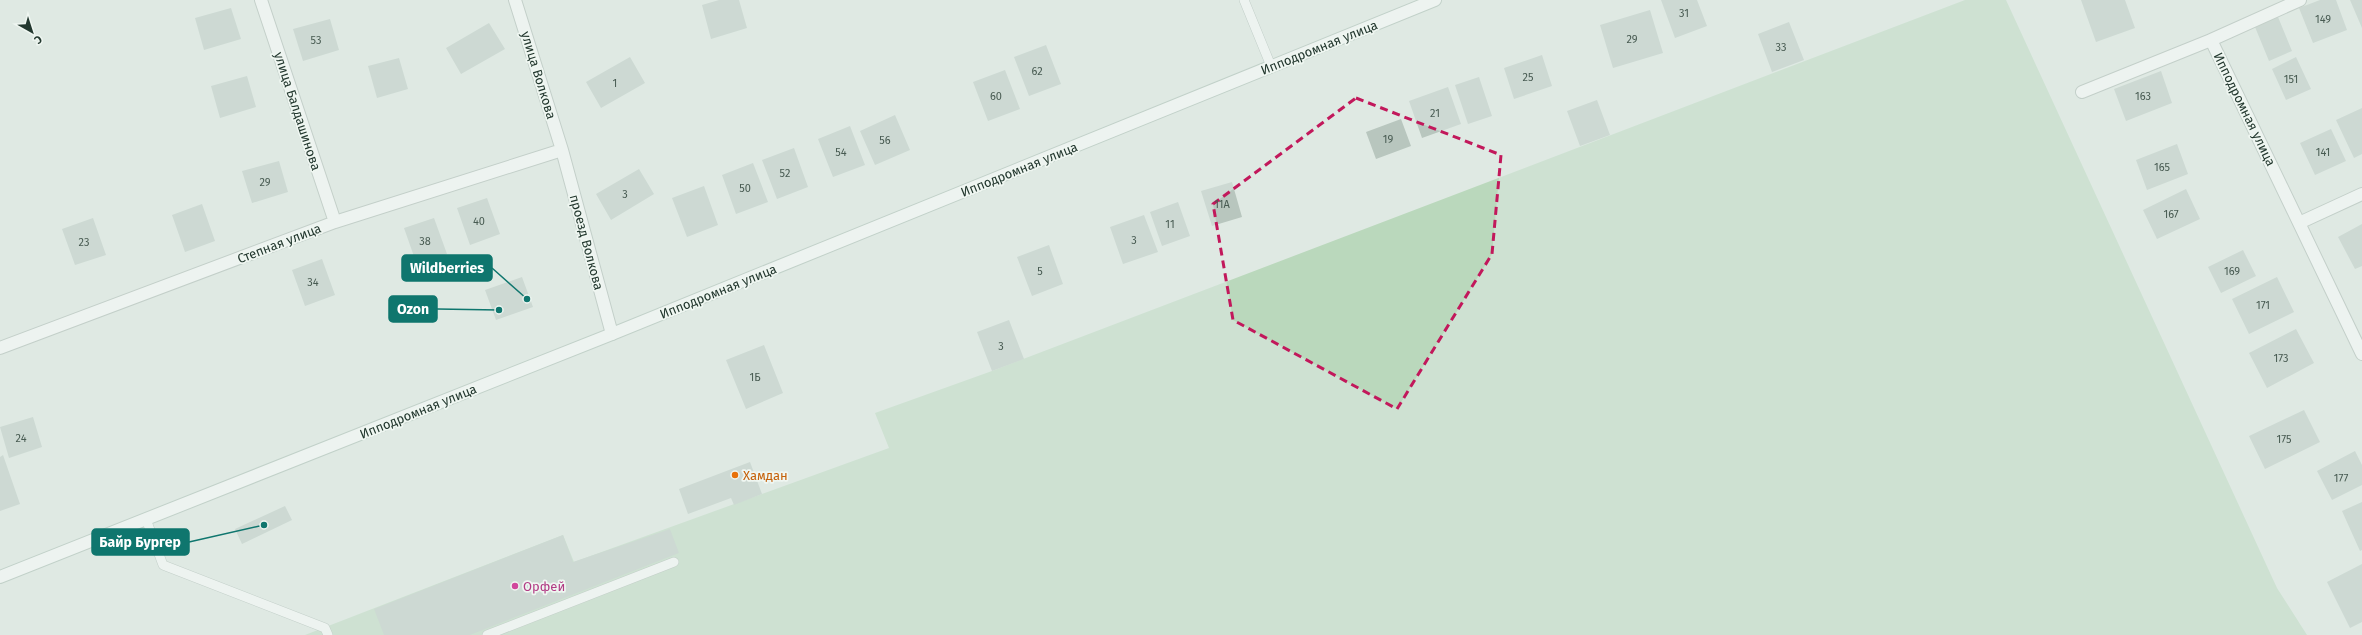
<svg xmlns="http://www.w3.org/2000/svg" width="2362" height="635" font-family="'Fira Sans',sans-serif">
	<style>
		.green { fill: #bad8bc }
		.building { fill: #b8c6be }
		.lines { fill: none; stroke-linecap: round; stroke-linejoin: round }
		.service-casing { stroke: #a3b0a9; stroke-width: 10 }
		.minor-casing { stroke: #a3b0a9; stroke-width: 14 }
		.secondary-casing { stroke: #a0b4a9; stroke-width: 14 }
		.service { stroke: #fff; stroke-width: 9 }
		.minor { stroke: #fff; stroke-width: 12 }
		.secondary { stroke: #fff; stroke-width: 12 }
		.marked { fill: none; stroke: #c2185b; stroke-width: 3; stroke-dasharray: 8 5; stroke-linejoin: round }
		.food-dot { fill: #e8710a; stroke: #eff6f1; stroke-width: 1.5 }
		.hotel-dot { fill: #d1479c; stroke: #eff6f1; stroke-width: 1.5 }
		.labels { text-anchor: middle; stroke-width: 3.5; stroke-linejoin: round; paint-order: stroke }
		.number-label { font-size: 11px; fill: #485b52 }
		.street-label { font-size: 13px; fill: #22372e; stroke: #eff6f1 }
		.food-label { font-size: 13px; fill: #c56008; stroke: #eff6f1; text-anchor: start }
		.hotel-label { font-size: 13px; fill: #b23c85; stroke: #eff6f1; text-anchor: start }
		.leader { fill: none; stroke: #0f766e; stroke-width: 1.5 }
		.callout-dot { fill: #0f766e; stroke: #eff6f1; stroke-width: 1.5 }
		.callout { fill: #0f766e; stroke: #0f766e; stroke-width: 1.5 }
		.callout-label { font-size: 14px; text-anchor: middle; font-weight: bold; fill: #fff }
	</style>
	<rect width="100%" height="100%" fill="#dfe9e3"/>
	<!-- green -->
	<path class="green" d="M1965 0H2006L2277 588 2307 635H305L563 535 574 562 889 448 875 413 992 371Z"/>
	<!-- building -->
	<path class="building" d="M719 0H739L747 28 711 39 702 5Z
		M1661 0H1697L1707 26 1675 38Z
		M2081 0H2125L2135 28 2096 42Z
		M2320 0H2336L2347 30 2313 43 2299 8Z
		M2350 0H2362V28Z
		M231 8 241 39 204 50 195 18Z
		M1650 10 1663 53 1613 68 1600 25Z
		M2278 17 2292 51 2269 61 2255 27Z
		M330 19 339 50 303 61 293 29Z
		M1789 22 1804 60 1772 72 1758 34Z
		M489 23 505 49 461 74 446 48Z
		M1046 45 1061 84 1029 96 1014 57Z
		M1542 55 1552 86 1514 99 1504 68Z
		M630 57 645 83 601 108 586 82Z
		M2296 57 2311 89 2286 100 2272 69Z
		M399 58 408 89 377 98 368 66Z
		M1005 70 1020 109 988 121 973 82Z
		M2161 71 2172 103 2126 121 2114 89Z
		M247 76 256 107 220 118 211 86Z
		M1479 77 1492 116 1468 124 1455 85Z
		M1448 87 1461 124 1422 138 1409 101Z
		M1597 100 1610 135 1580 146 1567 111Z
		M2362 108V154L2354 158 2336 120Z
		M895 115 910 150 875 165 860 131Z
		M1401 119 1411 146 1376 159 1366 132Z
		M850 126 865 165 833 177 818 139Z
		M2331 129 2346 161 2315 175 2300 143Z
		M2177 144 2188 174 2147 190 2136 160Z
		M794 148 808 187 777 199 762 160Z
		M279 161 288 192 252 203 242 171Z
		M753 163 768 202 736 214 722 175Z
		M639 169 654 194 611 220 596 194Z
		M1232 182 1242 217 1212 226 1201 191Z
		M704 186 718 225 687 237 672 198Z
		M2186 189 2200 219 2157 239 2143 210Z
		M487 198 500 234 470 245 457 208Z
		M1178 202 1190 236 1162 246 1150 212Z
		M202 204 215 241 185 252 172 215Z
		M1144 215 1158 252 1123 264 1110 227Z
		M93 218 106 255 75 265 62 229Z
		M434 218 447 254 417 265 404 228Z
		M2362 224V266L2355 269 2338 237Z
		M1049 245 1063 284 1032 296 1017 257Z
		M2243 250 2256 276 2221 293 2208 267Z
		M322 259 335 295 305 306 292 270Z
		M522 277 533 307 496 320 485 290Z
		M2277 277 2294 312 2249 334 2232 299Z
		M1009 320 1024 359 992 371 977 332Z
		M2296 329 2314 363 2267 388 2249 353Z
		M764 345 783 393 746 409 726 360Z
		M2304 410 2320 442 2265 469 2249 436Z
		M33 417 42 447 9 458 0 427Z
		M2355 451 2362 465V485L2332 500 2317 471Z
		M3 455 20 504 0 511V457Z
		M750 462 762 494 734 505 731 498 688 514 679 489Z
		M2362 502V550L2360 551 2342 511Z
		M285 506 292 520 242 544 235 529Z
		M670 529 679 553 470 635H384L374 609 563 535 573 562Z
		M2362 564V622L2350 628 2327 582Z"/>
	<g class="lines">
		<defs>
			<path id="service" d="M1244 0 1271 66
				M146 519 163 565 325 628 328 635
				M487 635 674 562"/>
			<path id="minor" d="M261 0 335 222
				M515 0 562 150 612 334
				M2211 40 2362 354
				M2082 92 2211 40 2300 0
				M2299 223 2362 194
				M0 348 335 222 562 150"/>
			<path id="secondary" d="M0 577 612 334 1435 0"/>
		</defs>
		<!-- service casing -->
		<use href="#service" class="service-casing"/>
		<!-- minor casing -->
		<use href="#minor" class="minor-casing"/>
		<!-- secondary casing -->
		<use href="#secondary" class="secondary-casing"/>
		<!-- service -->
		<use href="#service" class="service"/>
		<!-- minor -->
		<use href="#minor" class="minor"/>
		<!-- secondary -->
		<use href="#secondary" class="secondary"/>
	</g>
	<!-- marked area -->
	<path d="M0 0H2362V635H0ZM1356 98 1501 155 1492 254 1397 409 1233 320 1213 204Z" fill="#dfe9e3" fill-opacity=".55" fill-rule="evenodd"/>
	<path class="marked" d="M1356 98 1501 155 1492 254 1397 409 1233 320 1213 204Z"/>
	<!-- markers -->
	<circle class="food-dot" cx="735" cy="475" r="4"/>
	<circle class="hotel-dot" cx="515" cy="586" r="4"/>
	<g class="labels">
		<!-- number labels -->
		<g class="number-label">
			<text x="1684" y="17">31</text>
			<text x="2323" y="23">149</text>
			<text x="1632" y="43">29</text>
			<text x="316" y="44">53</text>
			<text x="1781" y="51">33</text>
			<text x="1037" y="75">62</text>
			<text x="1528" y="81">25</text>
			<text x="2291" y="83">151</text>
			<text x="615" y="87">1</text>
			<text x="996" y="100">60</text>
			<text x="2143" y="100">163</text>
			<text x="1435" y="117">21</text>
			<text x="1388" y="143">19</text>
			<text x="885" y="144">56</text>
			<text x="841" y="156">54</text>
			<text x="2323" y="156">141</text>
			<text x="2162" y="171">165</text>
			<text x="785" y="177">52</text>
			<text x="265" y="186">29</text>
			<text x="745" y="192">50</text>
			<text x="625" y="198">3</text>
			<text x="1222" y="208">11А</text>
			<text x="2171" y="218">167</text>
			<text x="479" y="225">40</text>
			<text x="1170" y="228">11</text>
			<text x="1134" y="244">3</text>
			<text x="425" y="245">38</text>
			<text x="84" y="246">23</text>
			<text x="1040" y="275">5</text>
			<text x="2232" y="275">169</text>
			<text x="313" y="286">34</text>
			<text x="2263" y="309">171</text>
			<text x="1001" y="350">3</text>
			<text x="2281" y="362">173</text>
			<text x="755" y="381">1Б</text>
			<text x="21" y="442">24</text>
			<text x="2284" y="443">175</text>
			<text x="2341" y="482">177</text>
		</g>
		<!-- street labels -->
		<g class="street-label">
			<text transform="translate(1319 47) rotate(-22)" y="5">Ипподромная улица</text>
			<text transform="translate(539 75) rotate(73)" y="5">улица Волкова</text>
			<text transform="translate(2245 109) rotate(64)" y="5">Ипподромная улица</text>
			<text transform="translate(298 111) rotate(72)" y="5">улица Балдашинова</text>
			<text transform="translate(1019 169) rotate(-22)" y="5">Ипподромная улица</text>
			<text transform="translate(587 242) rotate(75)" y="5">проезд Волкова</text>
			<text transform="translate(279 243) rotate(-21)" y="5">Степная улица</text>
			<text transform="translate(718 291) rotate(-22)" y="5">Ипподромная улица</text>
			<text transform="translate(418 411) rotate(-22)" y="5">Ипподромная улица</text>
		</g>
		<!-- food labels -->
		<g class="food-label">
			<text x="743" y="480">Хамдан</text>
		</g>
		<!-- hotel labels -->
		<g class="hotel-label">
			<text x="523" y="591">Орфей</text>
		</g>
	</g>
	<!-- callouts -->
	<path class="leader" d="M527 299L492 268M499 310L437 309M264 525L189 542"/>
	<g class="callout-dot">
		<circle cx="527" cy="299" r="4"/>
		<circle cx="499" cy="310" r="4"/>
		<circle cx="264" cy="525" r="4"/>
	</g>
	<g class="callout">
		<rect x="402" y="255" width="90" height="26" rx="4"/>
		<rect x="389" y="296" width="48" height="26" rx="4"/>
		<rect x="92" y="529" width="97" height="26" rx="4"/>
	</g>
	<g class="callout-label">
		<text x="447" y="273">Wildberries</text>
		<text x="413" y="314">Ozon</text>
		<text x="140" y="547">Байр Бургер</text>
	</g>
	<!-- north arrow -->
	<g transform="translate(32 32) rotate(141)" stroke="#eff6f1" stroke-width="3" paint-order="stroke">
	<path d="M0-3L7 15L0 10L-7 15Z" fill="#22372e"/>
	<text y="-6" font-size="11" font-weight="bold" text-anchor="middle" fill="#22372e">С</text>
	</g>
</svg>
